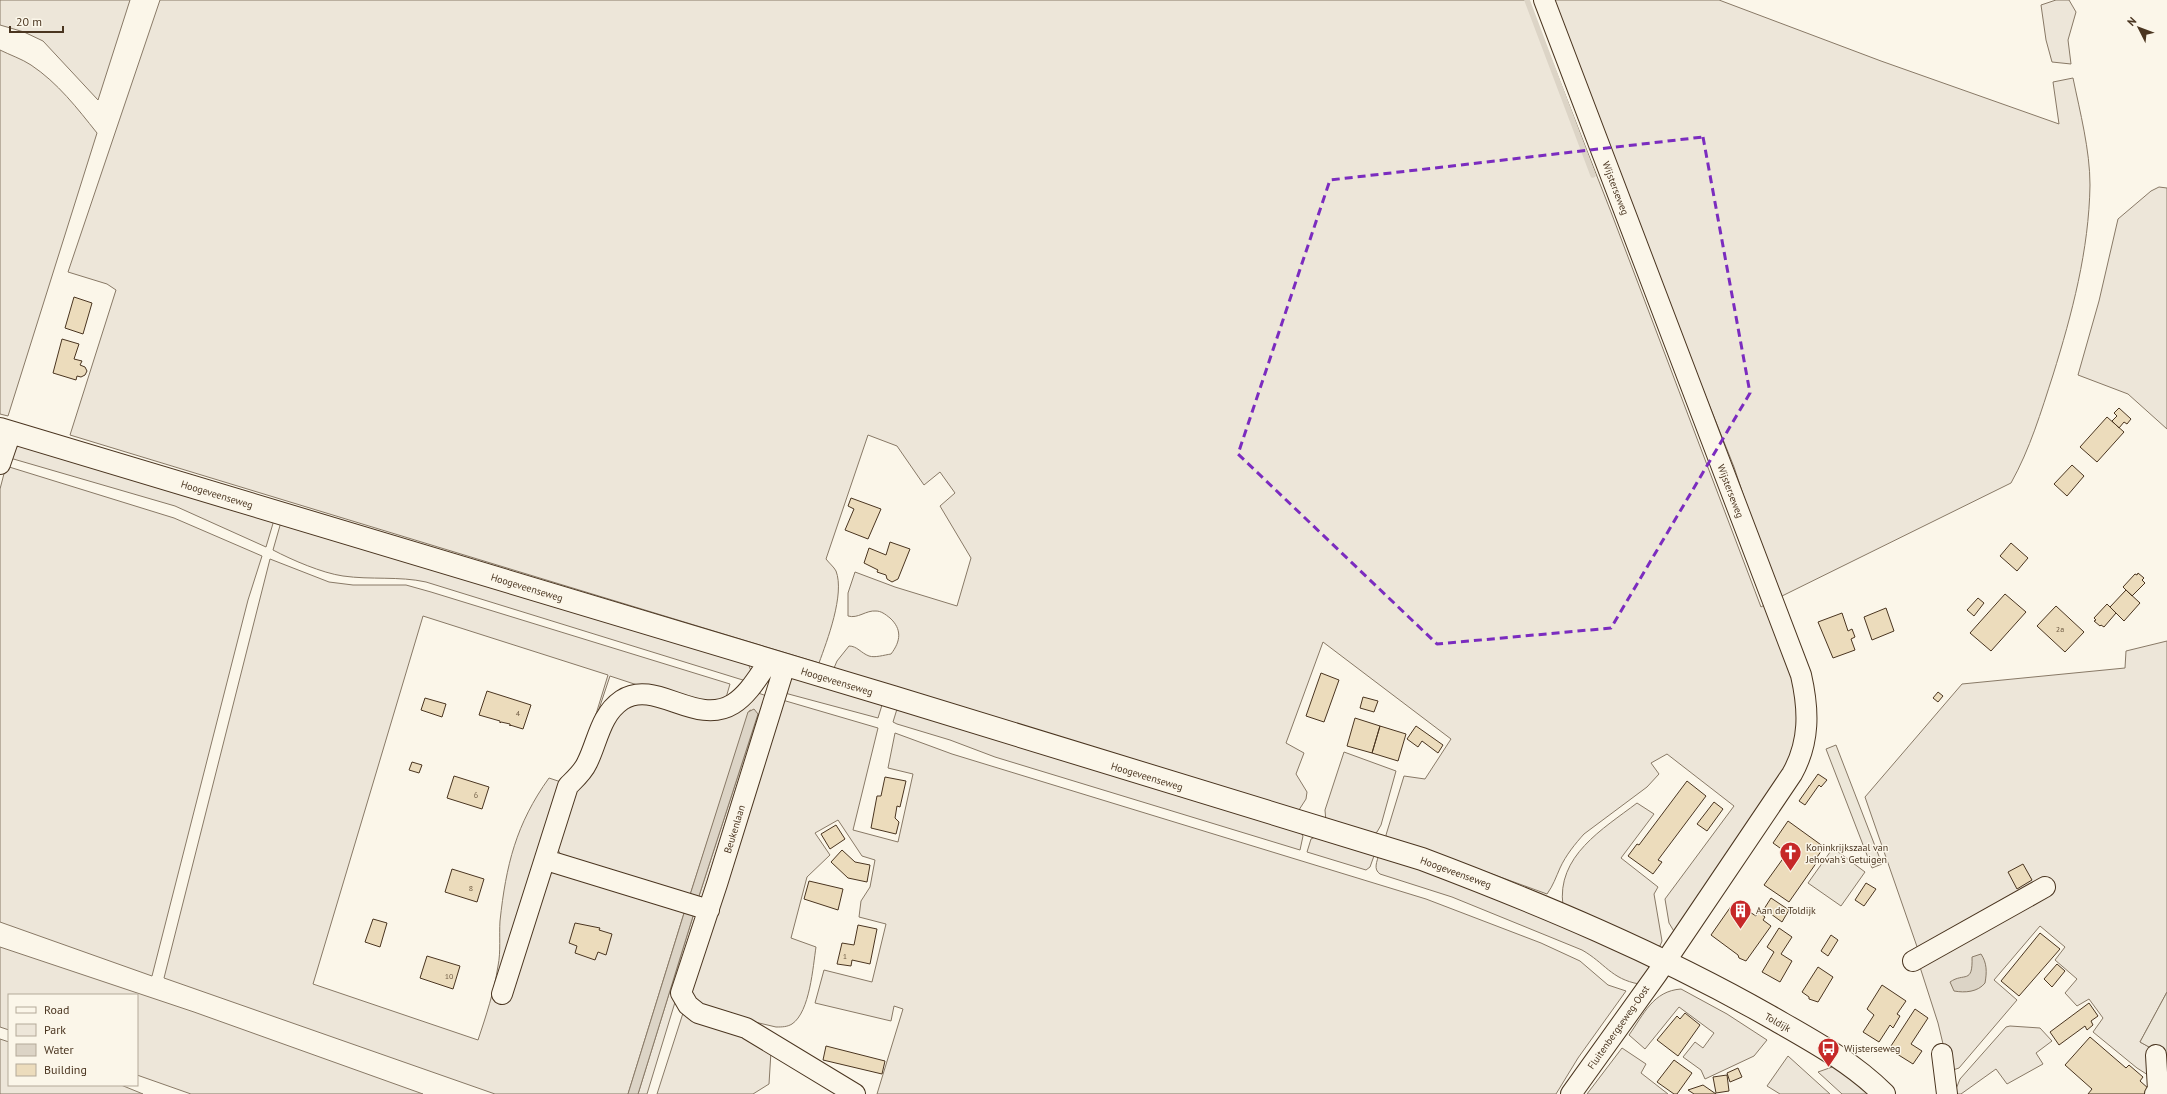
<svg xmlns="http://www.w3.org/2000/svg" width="2167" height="1094" font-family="'PT Sans',sans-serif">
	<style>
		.green { fill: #ede6d9; stroke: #887966 }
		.parking { fill: #ede7d9; stroke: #887966 }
		.water { fill: #dcd4c6; stroke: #887966 }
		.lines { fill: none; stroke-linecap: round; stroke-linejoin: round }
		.stream { stroke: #dcd4c6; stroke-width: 5.5 }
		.building { fill: #ecdcbc; stroke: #4a3520 }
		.minor-casing { stroke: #4a3520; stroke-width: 22 }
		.major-casing { stroke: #4a3520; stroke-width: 24 }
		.minor { stroke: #fbf6e9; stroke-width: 20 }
		.major { stroke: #fbf6e9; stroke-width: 22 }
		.marked { fill: none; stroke: #7b2cbf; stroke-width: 3; stroke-dasharray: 8 5; stroke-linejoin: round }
		.labels { text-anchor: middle; stroke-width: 3; stroke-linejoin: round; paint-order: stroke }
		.number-label { font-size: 8px; fill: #725f47 }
		.street-label { font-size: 10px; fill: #4a3520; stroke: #fbf6e9 }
		.poi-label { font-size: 10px; fill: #4a3520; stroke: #fbf6e9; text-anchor: start }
	</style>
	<rect width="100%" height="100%" fill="#fbf6e9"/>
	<!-- green -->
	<path class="green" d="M0 0H130L98 100 43 41 24 32 0 25Z
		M160 0H1528L1611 212 1761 607 1766 604 1794 679 1799 720 1792 760 1675 933 1669 923 1665 899 1734 806 1667 754 1651 763 1659 774 1647 787 1584 834C1575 844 1566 855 1560 868 1556 877 1553 886 1547 894L1478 869 1388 841 1386 835 1404 776 1425 779 1451 739 1323 642 1286 743 1304 753 1296 774 1307 792 1306 799 1297 813 834 668 837 661 849 646C857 646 861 653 869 656 875 658 884 655 891 654 901 641 902 629 890 618 885 614 881 611 876 611 866 610 858 619 848 616V593L855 572 895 587 957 606 971 558 940 506 955 493 940 472 924 485 897 446 868 435 826 559C829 563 834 567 836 571 845 594 827 641 819 663L70 435 116 290 107 284 68 272Z
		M1552 0H1719L1881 61 2059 124 2053 82 2073 78C2080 112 2090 150 2090 185 2089 250 2072 314 2053 375 2041 412 2030 449 2011 483L1782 596 1757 536 1734 467 1636 222Z
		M2056 0H2069L2076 12 2068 40 2071 64 2052 62 2046 40 2041 5Z
		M0 50C10 55 22 59 31 65 58 83 77 108 97 133L8 416 0 414Z
		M2159 187 2167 188V429L2128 394 2078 375 2099 301 2118 219 2151 191Z
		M26 444 274 520 266 547 175 506 10 458 13 448Z
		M6 466 174 518 262 556 248 600 152 976 0 922V489Z
		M281 522 748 663 751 671 746 681 426 582C399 576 371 580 343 576 322 573 292 560 273 550Z
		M270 559 329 582 353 585H406L431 592 730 684 725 701 689 702 610 676 581 763 608 675 423 616 313 984 478 1040C486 1016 494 992 498 966 501 951 499 936 500 921 506 865 516 824 549 778L561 782 549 873 557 871 685 910 628 1094H495L164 978Z
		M2167 641V992L2140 1042 2151 1048 2148 1075 2137 1068 2093 1032 2103 1018 2089 999 2077 1006 2065 993 2077 979 2055 960 2065 947 2040 926 1994 980 2017 1000 1959 1068 1953 1070 1949 1069 1938 1023 1919 964 1922 961 1865 797 1962 684 2125 668 2126 651Z
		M786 675 882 705 878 718 781 692Z
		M755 692 770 697 708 896 698 899 758 714 750 710 690 895 561 856 556 845 574 787 614 713 643 702 673 711Z
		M779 699 878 728 853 830 898 842 913 774 888 768 895 733 952 754 1426 899 1541 943 1580 961 1608 985 1626 991 1578 1058 1556 1094H877L903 1009 894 1006 891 1021 815 1003 824 970 872 982 886 924 859 917 861 901 870 887 875 860 862 856 838 820 815 833 830 855 807 877 791 938 816 947C813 966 810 1012 792 1024 787 1027 782 1027 776 1027L699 1009 688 996Z
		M897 709 1299 830 1303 836 1300 850 995 757 950 740 897 724 893 722Z
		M1344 752 1396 771 1381 825 1377 832 1371 836 1326 822 1325 810Z
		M1637 803 1654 814 1621 858 1658 887 1654 894 1662 941 1660 946H1656L1563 906C1556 856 1603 829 1637 803Z
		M1319 835 1375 853 1370 867 1366 870 1307 852 1311 839Z
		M1379 854 1467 884 1648 964 1649 970 1639 984C1611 979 1605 963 1582 950L1452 897 1380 874C1373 869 1377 862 1379 854Z
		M694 913 701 917 647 1094H638Z
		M0 947 194 1012 423 1094H191L137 1075V995H9V1030L0 1027Z
		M1681 989 1727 1014 1767 1040 1754 1056 1705 1079 1701 1070 1683 1057 1695 1042 1703 1048 1714 1033 1679 1007 1645 1049 1629 1035C1644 1014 1653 991 1681 989Z
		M684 1010 772 1035 769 1084 753 1094H657Z
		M2010 1026 2040 1028 2052 1041 2036 1053 2043 1064 2007 1084 1996 1069 1961 1094H1954L1960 1079 2006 1027Z
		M0 1039 9 1042V1085H121L143 1094H0Z
		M1622 1048 1646 1064 1641 1073 1668 1094H1587Z
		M1788 1056 1830 1094H1780L1767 1086Z
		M1835 1066 1874 1094H1842L1818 1072Z"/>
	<!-- parking -->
	<path class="parking" d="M1836 745 1882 864 1872 868 1826 749Z
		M1833 848 1865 872 1841 906 1808 883Z
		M2167 992V1057L2140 1042Z"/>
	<!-- water -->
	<path class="water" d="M754 709 758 714 698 899 690 895 748 712Z
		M685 910 694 913 638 1094H628Z
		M1981 954C1987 963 1987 972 1985 983 1978 992 1965 993 1954 991L1950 982C1964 972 1973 985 1972 957Z"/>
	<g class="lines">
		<!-- stream -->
		<path class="stream" d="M1527 0 1593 175"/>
	</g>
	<!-- building -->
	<path class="building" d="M74 297 92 303 83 334 65 328Z
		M62 339 79 344 74 359 82 361 80 365 85 367 87 371 85 375 81 377 77 376 76 380 53 373Z
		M2119 408 2131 419 2127 424 2124 422 2119 428 2112 421 2117 416 2114 413Z
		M2107 417 2124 432 2097 462 2080 447Z
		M2072 465 2084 476 2067 496 2054 484Z
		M851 498 881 509 868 539 845 530 854 509 848 506Z
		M890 542 910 549 898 579 892 582 887 579 886 575 877 572 878 570 864 563 869 548 886 555Z
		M2011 543 2028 558 2017 571 2000 556Z
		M2138 573 2144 578 2142 580 2145 583 2132 596 2123 587 2135 574 2137 575Z
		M2126 590 2140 603 2124 621 2110 607Z
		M2005 594 2026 612 1991 651 1970 633Z
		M1978 598 1984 603 1974 616 1967 610Z
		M2107 604 2116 613 2104 627 2101 625 2100 626 2094 621 2096 620 2094 618Z
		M2056 606 2084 632 2065 652 2037 626Z
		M1886 608 1894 631 1872 640 1864 617Z
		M1842 613 1848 631 1852 629 1855 637 1851 639 1855 650 1833 658 1818 622Z
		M1321 673 1339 680 1324 722 1306 716Z
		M487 691 531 705 523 729 510 725V726V724L501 722 500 723V721L479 715Z
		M1938 692 1943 696 1938 702 1933 698Z
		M1363 697 1378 701 1374 712 1360 708Z
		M425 698 446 704 442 717 421 710Z
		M1355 718 1380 726 1372 753 1347 746Z
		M1380 726 1406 734 1398 761 1372 753Z
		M1416 726 1443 745 1438 753 1422 741 1418 747 1407 739Z
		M412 762 422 765 419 773 409 770Z
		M1818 774 1827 780 1821 787 1819 785 1805 805 1799 801Z
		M454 776 489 787 482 809 447 798Z
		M885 777 906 781 900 807 897 806 895 818 899 822 896 834 871 828 877 796H881Z
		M1687 781 1706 796 1658 860 1662 862 1653 874 1628 856 1637 844 1639 845Z
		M1714 802 1723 809 1707 831 1697 824Z
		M1788 821 1824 847 1815 860 1817 862 1789 902 1764 885 1787 853 1773 843Z
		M836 825 845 839 830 849 821 834Z
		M842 850 855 862 870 865 867 882 848 878 831 862Z
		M2023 864 2032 880 2017 889 2008 872Z
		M452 869 484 879 477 902 445 892Z
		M809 881 843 889 838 910 804 899Z
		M1866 883 1876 889 1864 906 1855 900Z
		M1771 898 1789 910 1782 922 1764 909Z
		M1734 902 1756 916 1759 912 1765 917 1763 920 1771 926 1746 961 1739 958 1738 955 1711 935Z
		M373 919 387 923 380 947 365 942Z
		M575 923 600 928 599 930 612 934 606 955 598 952 595 960 575 953 577 946 569 943Z
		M858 925 877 929 870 964 852 960 851 966 837 964 842 943 854 945Z
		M1779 928 1792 937 1781 954 1792 961 1780 982 1762 972 1774 952 1767 947Z
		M2040 933 2060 949 2019 996 2001 981Z
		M1831 935 1838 940 1828 956 1821 951Z
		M427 956 460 966 453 989 420 978Z
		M2057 964 2065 971 2052 987 2044 979Z
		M1818 967 1833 977 1818 1002 1809 999V997L1802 992Z
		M1882 985 1906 1001 1897 1014 1900 1016 1893 1028 1890 1025 1879 1042 1863 1032 1874 1015 1867 1009Z
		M2089 1003 2098 1016 2091 1021 2093 1025 2087 1030 2085 1026 2059 1045 2050 1032Z
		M1915 1009 1928 1018 1911 1044 1922 1051 1913 1064 1889 1049Z
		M1685 1013 1700 1025 1678 1056 1657 1040 1677 1016 1680 1019Z
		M2090 1037 2126 1068 2129 1065 2143 1077 2140 1081 2149 1089 2145 1094H2088L2092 1089 2065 1065Z
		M826 1046 885 1061 882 1074 823 1060Z
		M1674 1060 1692 1073 1677 1094H1674L1657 1082Z
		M1738 1068 1742 1077 1730 1082 1727 1073Z
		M1727 1075 1729 1091 1716 1093 1713 1077Z
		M1703 1085 1716 1094H1694L1688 1090Z"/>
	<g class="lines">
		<defs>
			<path id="minor" d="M1544 0 1801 675C1809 710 1810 742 1792 774L1657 974 1571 1094
				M0 464 11 432
				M785 665 717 884 681 993 688 1005 698 1013 746 1028 855 1094
				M546 860 709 910
				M1913 961 2045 887
				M502 994 568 786C575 779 583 772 587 763 598 741 600 715 622 700 655 678 696 727 733 704 749 694 759 675 770 660
				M1942 1054 1947 1094
				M2155 1094 2158 1090 2156 1055"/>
			<path id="major" d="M0 429 893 697 1422 859C1541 904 1658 953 1769 1016 1809 1039 1851 1061 1884 1094"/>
		</defs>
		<!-- minor casing -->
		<use href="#minor" class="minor-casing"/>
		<!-- major casing -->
		<use href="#major" class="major-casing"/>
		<!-- minor -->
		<use href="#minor" class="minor"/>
		<!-- major -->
		<use href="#major" class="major"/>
	</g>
	<!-- marked area -->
	<path class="marked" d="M1703 137 1750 393 1611 628 1437 644 1238 454 1330 180Z"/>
	<!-- icons -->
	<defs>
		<symbol id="church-pin" viewBox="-11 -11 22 30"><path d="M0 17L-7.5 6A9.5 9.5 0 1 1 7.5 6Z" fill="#c62828" stroke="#fbf6e9"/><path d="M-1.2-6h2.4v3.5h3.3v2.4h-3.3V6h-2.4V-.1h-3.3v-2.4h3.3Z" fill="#fff"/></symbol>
		<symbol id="building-pin" viewBox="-11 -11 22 30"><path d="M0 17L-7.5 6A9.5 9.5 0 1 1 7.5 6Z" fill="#c62828" stroke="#fbf6e9"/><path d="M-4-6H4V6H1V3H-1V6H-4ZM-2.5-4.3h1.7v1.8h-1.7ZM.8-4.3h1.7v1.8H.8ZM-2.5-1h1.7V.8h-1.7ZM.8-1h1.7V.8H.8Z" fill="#fff"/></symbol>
		<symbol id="bus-pin" viewBox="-11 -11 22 30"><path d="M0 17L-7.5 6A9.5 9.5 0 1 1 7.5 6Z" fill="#c62828" stroke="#fbf6e9"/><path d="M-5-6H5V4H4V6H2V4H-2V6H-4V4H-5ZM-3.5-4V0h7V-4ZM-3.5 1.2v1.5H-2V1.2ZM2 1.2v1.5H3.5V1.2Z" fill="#fff"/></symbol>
	</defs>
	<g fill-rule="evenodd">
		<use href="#church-pin" x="1778" y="840" width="25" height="34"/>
		<use href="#building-pin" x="1728" y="898" width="25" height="34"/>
		<use href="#bus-pin" x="1816" y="1036" width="25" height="34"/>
	</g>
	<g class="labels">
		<!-- number labels -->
		<g class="number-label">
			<text x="2060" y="632">2a</text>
			<text x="518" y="716">4</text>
			<text x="476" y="798">6</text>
			<text x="471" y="891">8</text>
			<text x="845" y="959">1</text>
			<text x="449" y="979">10</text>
		</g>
		<!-- street labels -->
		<g class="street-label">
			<text transform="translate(1616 188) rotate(69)" y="4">Wijsterseweg</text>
			<text transform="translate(1731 491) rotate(69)" y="4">Wijsterseweg</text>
			<text transform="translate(217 494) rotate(17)" y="4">Hoogeveenseweg</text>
			<text transform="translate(527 587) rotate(17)" y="4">Hoogeveenseweg</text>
			<text transform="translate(837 681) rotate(17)" y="4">Hoogeveenseweg</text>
			<text transform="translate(1147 776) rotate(17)" y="4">Hoogeveenseweg</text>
			<text transform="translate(734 829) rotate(-73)" y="4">Beukenlaan</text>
			<text transform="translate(1456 872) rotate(20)" y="4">Hoogeveenseweg</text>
			<text transform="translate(1778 1022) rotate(30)" y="4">Toldijk</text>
			<text transform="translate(1618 1027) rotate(-55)" y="4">Fluitenbergseweg-Oost</text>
		</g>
		<!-- poi labels -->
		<g class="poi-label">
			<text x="1806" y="851">Koninkrijkszaal van<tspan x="1806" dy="12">Jehovah's Getuigen</tspan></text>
			<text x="1756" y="914">Aan de Toldijk</text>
			<text x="1844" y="1052">Wijsterseweg</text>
		</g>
	</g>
	<!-- legend -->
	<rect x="8" y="994" width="130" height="92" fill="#fbf6e9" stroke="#b4a999"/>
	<rect x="16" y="1007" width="20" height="6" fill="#fbf6e9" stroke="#b4a999"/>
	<text x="44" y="1014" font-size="12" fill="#4a3520">Road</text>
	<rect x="16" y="1024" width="20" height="12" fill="#ede6d9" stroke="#b4a999"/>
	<text x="44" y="1034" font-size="12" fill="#4a3520">Park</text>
	<rect x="16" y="1044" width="20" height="12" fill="#dcd4c6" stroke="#b4a999"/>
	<text x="44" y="1054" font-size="12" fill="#4a3520">Water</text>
	<rect x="16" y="1064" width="20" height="12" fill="#ecdcbc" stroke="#b4a999"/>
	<text x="44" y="1074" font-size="12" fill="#4a3520">Building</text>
	<!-- north arrow -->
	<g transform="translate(2139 28) rotate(312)" stroke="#fbf6e9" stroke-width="3" paint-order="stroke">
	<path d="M0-3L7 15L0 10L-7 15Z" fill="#4a3520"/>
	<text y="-6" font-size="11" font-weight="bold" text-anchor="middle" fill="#4a3520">N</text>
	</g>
	<!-- scale -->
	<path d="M10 26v6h53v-6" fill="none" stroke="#4a3520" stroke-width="2"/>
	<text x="16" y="26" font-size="12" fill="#4a3520" stroke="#fbf6e9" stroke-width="3" paint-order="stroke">20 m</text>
</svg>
